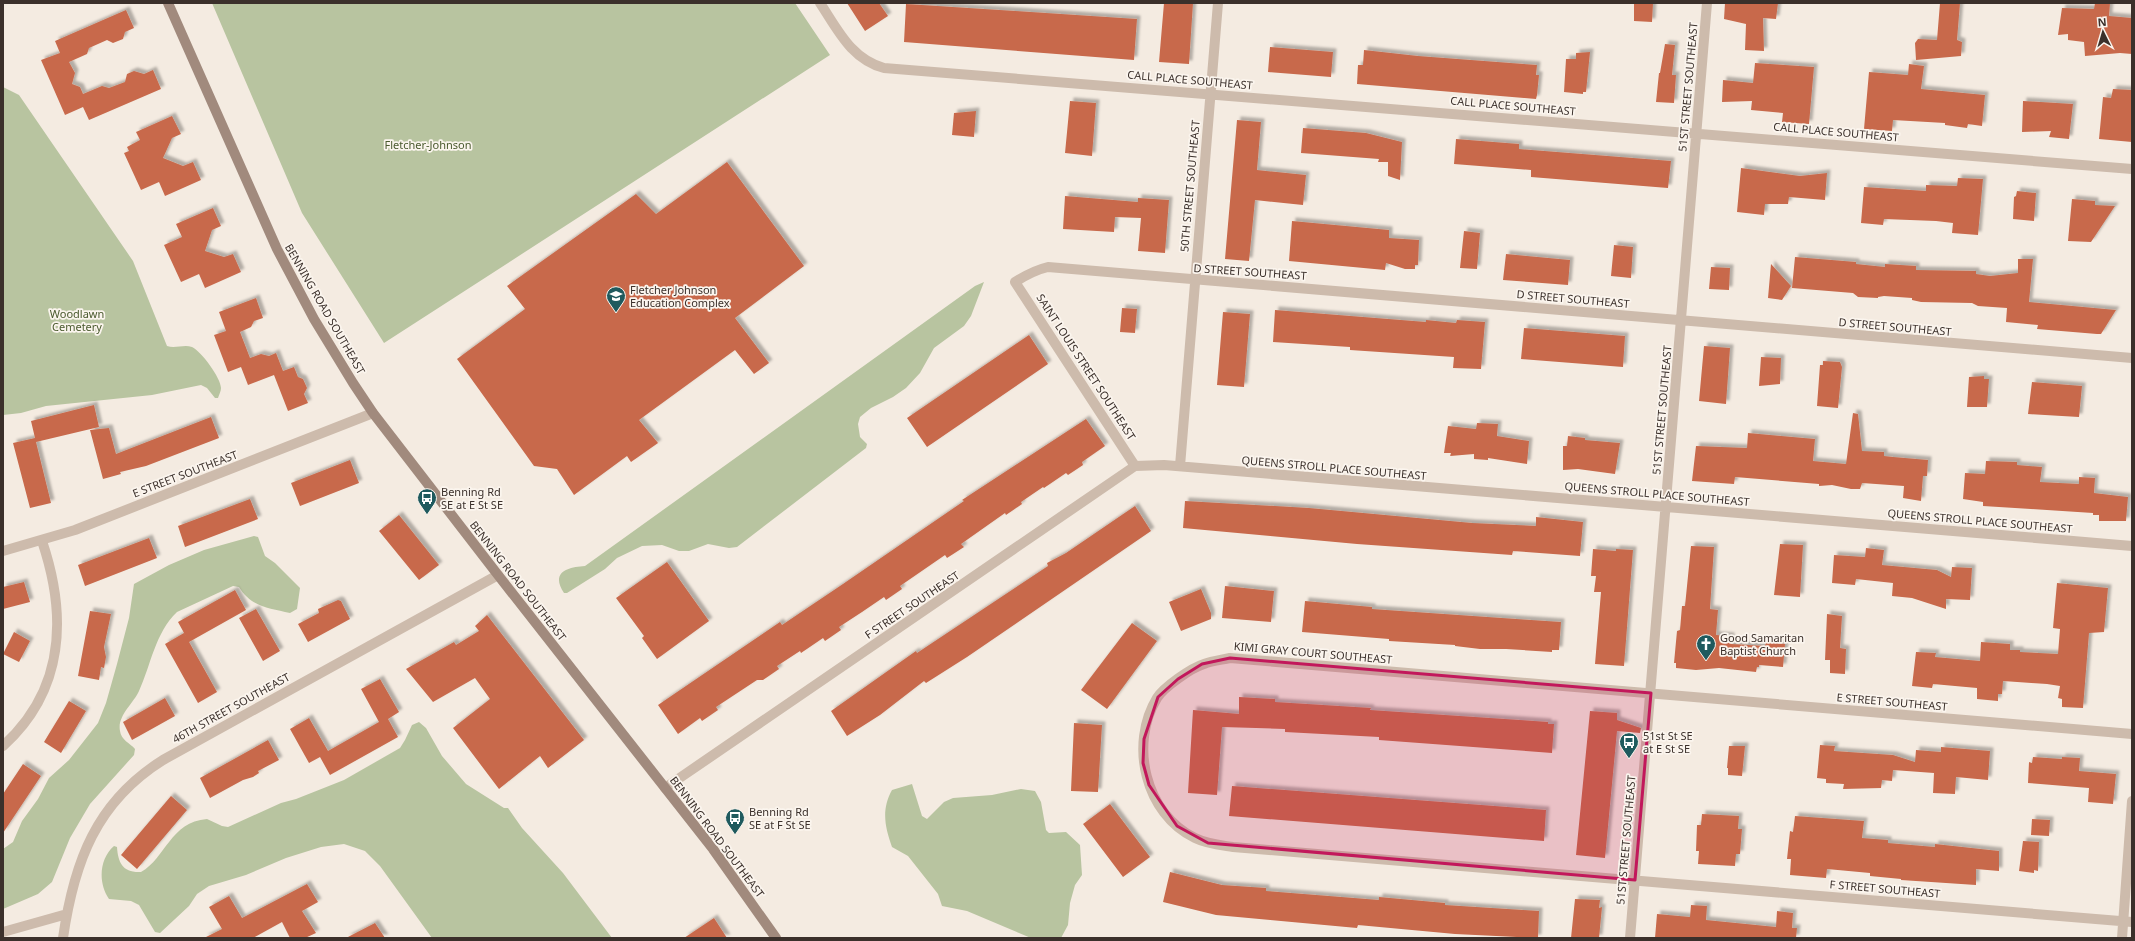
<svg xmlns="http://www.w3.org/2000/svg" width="2135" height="941" font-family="'Noto Sans',sans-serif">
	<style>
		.green { fill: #b8c4a0 }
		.building { fill: #c8694b; filter: url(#shadow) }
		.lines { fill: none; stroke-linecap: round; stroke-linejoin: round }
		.minor { stroke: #cdbbac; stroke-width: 10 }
		.tertiary { stroke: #cdbbac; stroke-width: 10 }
		.secondary { stroke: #a18a7d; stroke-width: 10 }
		.marked { fill: #c2185b; fill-opacity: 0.2; stroke: #c2185b; stroke-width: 3; stroke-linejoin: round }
		.labels { text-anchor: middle; stroke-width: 3.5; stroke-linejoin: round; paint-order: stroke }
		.street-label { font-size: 11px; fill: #3b302b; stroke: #fbf5ee }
		.park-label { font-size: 11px; fill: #4a5a2e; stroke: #fbf5ee }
		.poi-label { font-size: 11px; fill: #3b302b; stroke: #fbf5ee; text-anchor: start }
	</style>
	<defs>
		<filter id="shadow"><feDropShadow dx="3.5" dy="-3.5" stdDeviation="1" flood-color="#0004"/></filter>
	</defs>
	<rect width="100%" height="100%" fill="#f4ebe1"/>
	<!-- green -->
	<path class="green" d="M212 3H795L830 55 384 343 302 213Z
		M3 87 19 95 133 261 167 346C175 349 184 344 192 347 201 351 221 378 221 388 221 391 219 395 218 398H215L207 388 201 385 152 395 46 406 21 413 3 415Z
		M984 282 971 316 964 326 934 348 920 373 906 388 893 397 871 408 860 417 858 424 860 437 867 444 866 448 737 547 729 548 708 544 689 551H679L662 545 642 546 617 558 605 569 567 593H564C550 572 568 567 585 566L975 286Z
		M254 536 258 537 265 556 275 563 300 588 297 609 290 613C269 608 251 607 239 587L233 586 177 612C155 633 151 665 139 691 133 704 117 716 120 731 121 740 130 743 135 749L134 755 90 804 70 838 52 882 38 894 3 909V849L13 842 22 821 38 799 49 778 69 760 98 723 106 703 117 664 129 618 134 584 169 565 204 550Z
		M419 722 426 728 442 756 466 784 504 808H508L522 828 563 873 612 938H432L380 866 365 851 344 844 321 847 286 858 246 875 209 886 197 894 189 906 160 933 155 932 139 905 131 901 109 899C98 883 99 859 114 846L117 847C118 863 123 873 141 872 166 858 170 822 207 819L222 826 228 827 281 803 296 799 344 780 400 748 405 740 412 725Z
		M912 784 922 816 927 819 944 802 953 798 992 795 1021 789 1035 791 1041 802 1046 830 1049 833 1066 832 1080 845 1082 875 1075 885 1070 903 1068 925 1061 938H1031L967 911 942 906 938 894 908 856 892 847C885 827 881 810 892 790Z"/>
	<!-- building -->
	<path class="building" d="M847 3H879L888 16 865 31Z
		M1164 3H1193L1189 64 1159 62Z
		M1634 3H1653L1652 22 1634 21Z
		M1725 3H1778L1776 19 1763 18 1764 51 1745 50 1746 24 1724 19Z
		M1940 3H1960L1957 40 1962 42 1961 56 1916 60 1915 43 1918 39 1937 40Z
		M2095 3H2110L2109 16 2132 18V54L2120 53 2085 56 2084 42 2068 40V34L2058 35 2062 8 2094 9Z
		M906 4 1137 19 1134 60 904 42Z
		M126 10 134 28 125 32 123 39 113 43 107 40 89 48 87 54 69 62 75 73 72 84 80 87 83 94 102 86 109 88 125 82 127 74 134 71 144 74 153 70 161 89 89 120 83 107 65 115 41 60 60 53 55 41Z
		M1665 44 1675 45 1672 75H1676L1674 103 1656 102 1659 73H1660Z
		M1270 47 1333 52 1331 77 1268 72Z
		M1364 50 1418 56 1537 65 1536 75H1539L1537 95 1536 99 1357 84 1358 65H1363Z
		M1590 52 1586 92H1583V94L1564 92 1566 59H1576V53Z
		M1755 63 1814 67 1809 124 1782 122 1783 113 1751 110 1752 101 1722 102 1723 80 1753 83Z
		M1909 64 1924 66 1921 89 1985 95 1982 126 1968 124 1967 128 1945 125V123L1893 120 1892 131 1864 129 1869 72 1908 75Z
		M2113 89 2132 90V142L2099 139 2103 97 2111 98Z
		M1070 101 1096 103 1092 156 1065 153Z
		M2023 101 2073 104 2069 139 2049 137 2051 131 2022 132Z
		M976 111 974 137 952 135 954 113Z
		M172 116 181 134 172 138 163 158 183 166 193 162 201 180 165 196 159 182 141 190 124 153 129 151 127 147 140 140 136 132Z
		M1237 120 1261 122 1257 170 1306 175 1303 205 1255 200 1249 261 1225 259Z
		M1303 128 1366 133 1402 142 1400 180 1388 176V162H1378L1379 159 1301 153Z
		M1456 139 1519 144V149L1671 161 1668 188 1531 177V170L1454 164Z
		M727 162 804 266 735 318 769 363 754 374 735 350 639 420 658 443 631 462 627 456 574 495 557 469 534 466 457 359 525 309 507 286 636 194 656 214Z
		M1741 168 1800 176 1827 173 1825 200 1789 197 1788 204H1765L1764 215 1737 212Z
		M1958 178 1983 179 1978 235 1952 233 1953 223 1936 221 1884 219 1883 225 1861 223 1864 187 1926 191V185L1957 186Z
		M2017 191 2036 193 2034 221 2013 219 2014 197 2016 196Z
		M1065 196 1138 202V198L1169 200 1165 253 1138 251 1141 218 1115 217 1114 232 1063 229Z
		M2072 199 2095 201V205L2115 206 2091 242 2068 241Z
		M213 208 221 226 212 230 205 251 224 257 233 254 241 272 205 288 199 274 181 282 164 245 182 237 176 224Z
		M1292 221 1389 230V238L1419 240 1418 265H1415V269H1405L1386 263 1385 270 1289 261Z
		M1464 231 1480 233 1477 269 1460 268Z
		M1614 245 1633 247 1631 278 1611 276Z
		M1506 254 1570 260 1568 285 1503 280Z
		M1795 257 1856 262V264L1885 267V264L1916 266V270L1976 271V274L1990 276 2018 273V259H2033L2029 302 2116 310 2101 334H2097L2037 329 2038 325 2006 322 2007 308 1978 306 1972 303 1921 302 1912 300V298L1884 296 1878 297V298L1858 297 1853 293 1792 288Z
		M1771 264 1791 286 1782 300 1768 298Z
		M1711 267 1730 268 1729 290 1709 289Z
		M256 298 263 318 254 321 251 327 240 332 250 358 261 354 269 356 276 353 283 371 294 367 298 377 303 379 307 388 304 394 308 403 288 411 274 375 248 385 241 367 228 372 214 335 226 331 219 312Z
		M1122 308 1137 309 1135 333 1120 332Z
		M1275 310 1426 322V320L1456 323 1457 320 1485 322 1481 369 1453 368 1454 357 1350 350V347L1273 342Z
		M1223 312 1250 314 1244 387 1217 385Z
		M1524 328 1625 336 1623 367 1521 359Z
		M1029 335 1048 364 927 447 907 418Z
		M1704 346 1730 348 1726 404 1699 401Z
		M1761 357 1781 358 1780 384 1759 386Z
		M1823 361 1840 362 1842 367 1838 408 1817 406 1820 365H1823Z
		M1984 376V379H1989L1987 407H1967L1969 377Z
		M2032 382 2082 386 2079 417 2028 414Z
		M94 405 99 427 36 442 51 503 30 508 13 443 35 438 31 421Z
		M1853 413 1858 414 1862 451 1884 452V456L1893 457 1928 460 1927 476H1923L1921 501 1903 498 1904 486 1862 483 1860 489H1851L1832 485 1819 486V484L1735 477 1734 484 1692 481 1696 446 1747 448 1748 433 1815 439 1813 461 1846 464Z
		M211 417 219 438 146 466 120 472 121 474 103 479 90 430 109 428 116 454Z
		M1086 419 1105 446 1082 462 1083 465 1068 475 1066 473 1044 488 1043 487 1021 502 1022 504 1006 515 1005 513 961 544 964 547 947 558 945 555 900 586 902 589 886 600 884 597 862 612 839 627 841 630 825 641 823 638 801 653 800 651 777 666 779 669 763 680H757L716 707 718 710 702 721 700 718 678 734 658 705 780 622 782 625 843 584 964 501 962 500Z
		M1477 423 1498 424 1497 436 1529 441 1527 464 1488 458V460L1474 459V454L1450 456 1451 453H1444L1448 426 1476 429Z
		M1568 436 1585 438V440L1620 443 1615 474 1578 469 1563 470V446H1567Z
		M350 460 359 483 300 506 291 483Z
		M1986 461 2017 462V465L2042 467 2040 482 2079 484V477L2095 478 2094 493 2128 497 2126 521H2099V515H2093V513L1983 506V502L1963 499 1965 473 1985 474Z
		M250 499 258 519 185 547 178 526Z
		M1185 501 1309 508 1472 523 1536 526V517L1583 522 1580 556 1513 551 1512 555 1357 544 1183 528Z
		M1135 506 1151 531 967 657 926 683 924 681 880 715 847 736 831 711 916 651 917 653 1048 566 1047 563 1066 553Z
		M399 515 439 565 419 580 379 531Z
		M149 538 157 558 85 586 78 565Z
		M1780 544 1803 545 1800 597 1774 595Z
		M1691 546 1714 547 1710 609 1718 610 1716 635 1731 636V644L1765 646 1766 642 1785 644 1783 667 1759 665V667H1757L1756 672 1719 668 1696 670 1676 668V663H1674L1677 631 1680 630 1682 606H1685Z
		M1866 548 1884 550 1882 565 1937 570 1951 577 1952 567 1972 568 1970 600 1946 599V609L1912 598 1892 596 1893 583 1856 579 1855 585 1832 583 1834 555 1865 557Z
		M1593 549 1616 551V549L1633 550 1624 666 1595 664 1601 592H1594L1596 576H1591Z
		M667 562 709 621 657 659 642 638 644 636 616 598Z
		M24 582 30 602 3 609V587Z
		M2057 583 2108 588 2104 632 2089 633 2083 708 2062 707V699L2058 698 2060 686 2047 684 2003 681 2002 694H1998V701L1977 699V688L1933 684 1932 688 1912 686 1916 652 1936 653 1935 657 1980 661 1981 642 2010 644V650H2020V652L2058 654 2060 629 2053 628Z
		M1225 586 1274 591 1271 622 1222 618Z
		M1201 589 1211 613V619L1181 631 1169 602Z
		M235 590 246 610 189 642 178 622Z
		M338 600 341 601 350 619 308 642 298 624 319 613 318 609Z
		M1305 601 1372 607V609L1561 622 1559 650H1552V652L1506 649H1480L1455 646V645L1389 641V639L1302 632Z
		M256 609 280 651 263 661 239 618Z
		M90 611 111 614 104 647 106 657 104 668 101 667 99 680 78 676Z
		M1827 614 1842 616 1840 648 1846 649 1845 674 1830 673V660H1825Z
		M487 615 584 740 548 768 540 756 499 789 453 728 490 699 475 678 433 702 406 669 454 642 456 645 479 631 475 626Z
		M1132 623 1157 641 1107 709 1081 690Z
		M14 632 30 641 19 662 3 654Z
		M184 633 217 692 198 703 165 644Z
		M380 679 399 712 388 719 398 737 330 775 320 757 309 763 290 729 309 718 328 751 379 722 361 689Z
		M1239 697 1275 699V702L1371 708 1370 710 1548 722V724H1554L1552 753 1379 740V737L1285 732V729L1222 727 1217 795 1188 793 1193 710 1239 714Z
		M165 698 175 716 132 740 123 722Z
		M69 701 86 711 61 753 44 742Z
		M1590 711 1617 713V720L1641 728 1640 733 1617 731 1605 858 1576 855Z
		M1074 723 1102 725 1098 792 1071 791Z
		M268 740 279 760 258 771 259 773 253 777 243 780 210 798 200 778Z
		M1820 745 1835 746 1834 751 1893 755 1915 762 1916 750 1941 752V747L1990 751 1988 780 1956 777 1955 794 1933 793 1934 773 1893 770 1892 781 1882 780 1881 788 1843 789 1844 784 1826 783V779L1817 778Z
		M1729 746H1745L1742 776 1728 775V768H1727Z
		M2033 757 2062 759V757L2080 758 2079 771 2116 774 2113 804 2088 802 2089 788 2028 783 2029 762 2032 763Z
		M23 764 41 776 3 833V794Z
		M1232 786 1546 810 1544 841 1229 816Z
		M171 796 187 810 137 869 121 855Z
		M1110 804 1150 857 1123 877 1083 824Z
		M1702 814 1739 816 1738 829H1742L1740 854H1736L1735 866 1698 864 1699 851H1696L1697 825H1701Z
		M1795 816 1864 821 1862 838 1888 840V843L1935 847V844L1999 851V871L1976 869V885L1901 880V879L1870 876V873L1827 869 1826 878 1790 875 1791 859H1787L1790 831 1793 832Z
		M2032 819 2050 820 2049 836 2031 835Z
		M2023 841 2039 842 2038 871 2034 870V873L2019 871Z
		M1170 872 1222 885 1266 888V891L1379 900V897L1445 903V905L1539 911 1538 938 1455 934 1358 925 1357 928 1216 915 1163 902Z
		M307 884 318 902 302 911 316 933 305 938H290L282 922 253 938H204L222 929 209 907 229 896 242 918Z
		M1575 899 1600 900 1599 908 1602 907 1599 938H1571Z
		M1691 905 1707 906 1706 920 1776 927 1777 911 1793 913 1792 928H1797L1796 938H1655L1657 914 1690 917Z
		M714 918 727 938H684Z
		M375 923 385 938H346Z"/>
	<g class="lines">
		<!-- minor -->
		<path class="minor" d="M820 3C838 30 851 59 884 68L2132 169
			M1135 466 1015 282C1026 275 1035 270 1048 267L2132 358
			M1180 466 1218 3
			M2132 734 1230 658C1221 660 1212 661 1204 664 1191 668 1164 687 1157 698 1129 744 1145 814 1195 838 1207 844 1220 845 1233 847L2132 922
			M3 746C65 690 67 615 42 541
			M665 788 1135 466 1164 465 2132 546
			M3 932 67 914
			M63 938C74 862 96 802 163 760L498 575
			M1630 938 1707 3
			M2122 938 2132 801"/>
		<!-- tertiary -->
		<path class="tertiary" d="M3 551 75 530 373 413"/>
		<!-- secondary -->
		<path class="secondary" d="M168 3 277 249 314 319 353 383 373 413 498 575 713 849 776 938"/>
	</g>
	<!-- marked area -->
	<path class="marked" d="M1230 658 1651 693 1635 880 1208 843 1177 826 1149 785 1143 763 1144 739 1158 697 1178 679 1202 664Z"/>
	<!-- icons -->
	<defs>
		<symbol id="school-pin" viewBox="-11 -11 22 30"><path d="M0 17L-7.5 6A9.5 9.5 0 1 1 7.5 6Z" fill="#1f5a5e" stroke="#fbf5ee"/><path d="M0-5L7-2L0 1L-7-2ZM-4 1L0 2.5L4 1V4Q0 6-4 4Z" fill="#fff"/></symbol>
		<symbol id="bus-pin" viewBox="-11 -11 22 30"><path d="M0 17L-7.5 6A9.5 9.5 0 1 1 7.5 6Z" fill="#1f5a5e" stroke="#fbf5ee"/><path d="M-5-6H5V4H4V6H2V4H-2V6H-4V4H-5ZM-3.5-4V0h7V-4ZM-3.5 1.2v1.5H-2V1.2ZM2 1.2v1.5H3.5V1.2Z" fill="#fff"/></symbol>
		<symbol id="church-pin" viewBox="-11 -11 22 30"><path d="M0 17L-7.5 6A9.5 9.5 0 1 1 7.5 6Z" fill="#1f5a5e" stroke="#fbf5ee"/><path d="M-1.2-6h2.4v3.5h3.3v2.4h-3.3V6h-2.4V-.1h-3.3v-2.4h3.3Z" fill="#fff"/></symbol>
	</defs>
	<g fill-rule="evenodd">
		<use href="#school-pin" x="605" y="285" width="22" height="30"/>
		<use href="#bus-pin" x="416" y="487" width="22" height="30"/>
		<use href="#church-pin" x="1695" y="633" width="22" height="30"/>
		<use href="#bus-pin" x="1618" y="731" width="22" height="30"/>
		<use href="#bus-pin" x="724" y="807" width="22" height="30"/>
	</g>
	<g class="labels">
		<!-- street labels -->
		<g class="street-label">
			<text transform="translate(1190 80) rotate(5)" y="4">CALL PLACE SOUTHEAST</text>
			<text transform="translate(1688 87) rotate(-85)" y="4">51ST STREET SOUTHEAST</text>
			<text transform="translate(1513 106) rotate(5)" y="4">CALL PLACE SOUTHEAST</text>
			<text transform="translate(1836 132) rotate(5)" y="4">CALL PLACE SOUTHEAST</text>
			<text transform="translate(1190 186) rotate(-85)" y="4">50TH STREET SOUTHEAST</text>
			<text transform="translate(1250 272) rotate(4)" y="4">D STREET SOUTHEAST</text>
			<text transform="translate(1573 299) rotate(5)" y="4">D STREET SOUTHEAST</text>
			<text transform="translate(325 309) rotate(60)" y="4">BENNING ROAD SOUTHEAST</text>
			<text transform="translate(1895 327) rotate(5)" y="4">D STREET SOUTHEAST</text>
			<text transform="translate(1086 367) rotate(57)" y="4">SAINT LOUIS STREET SOUTHEAST</text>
			<text transform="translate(1662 410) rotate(-85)" y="4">51ST STREET SOUTHEAST</text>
			<text transform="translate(1334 468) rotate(5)" y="4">QUEENS STROLL PLACE SOUTHEAST</text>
			<text transform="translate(185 474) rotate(-21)" y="4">E STREET SOUTHEAST</text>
			<text transform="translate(1657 494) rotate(5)" y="4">QUEENS STROLL PLACE SOUTHEAST</text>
			<text transform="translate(1980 521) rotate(5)" y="4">QUEENS STROLL PLACE SOUTHEAST</text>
			<text transform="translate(518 581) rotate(52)" y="4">BENNING ROAD SOUTHEAST</text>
			<text transform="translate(912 605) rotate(-34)" y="4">F STREET SOUTHEAST</text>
			<text transform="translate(1313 653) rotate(5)" y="4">KIMI GRAY COURT SOUTHEAST</text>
			<text transform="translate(1892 702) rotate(5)" y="4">E STREET SOUTHEAST</text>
			<text transform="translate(231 708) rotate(-29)" y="4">46TH STREET SOUTHEAST</text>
			<text transform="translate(717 837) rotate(53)" y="4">BENNING ROAD SOUTHEAST</text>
			<text transform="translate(1626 840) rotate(-85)" y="4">51ST STREET SOUTHEAST</text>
			<text transform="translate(1885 889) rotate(5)" y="4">F STREET SOUTHEAST</text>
		</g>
		<!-- park labels -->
		<g class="park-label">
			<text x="428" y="149">Fletcher-Johnson</text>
			<text x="77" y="318">Woodlawn<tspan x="77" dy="13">Cemetery</tspan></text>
		</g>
		<!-- poi labels -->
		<g class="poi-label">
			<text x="630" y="294">Fletcher Johnson<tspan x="630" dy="13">Education Complex</tspan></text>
			<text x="441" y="496">Benning Rd<tspan x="441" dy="13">SE at E St SE</tspan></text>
			<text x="1720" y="642">Good Samaritan<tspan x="1720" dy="13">Baptist Church</tspan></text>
			<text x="1643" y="740">51st St SE<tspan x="1643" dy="13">at E St SE</tspan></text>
			<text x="749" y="816">Benning Rd<tspan x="749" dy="13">SE at F St SE</tspan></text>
		</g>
	</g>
	<!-- border -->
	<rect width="2135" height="941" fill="none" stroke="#3b302b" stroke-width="8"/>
	<!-- north arrow -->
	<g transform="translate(2103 32) rotate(355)" stroke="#fbf5ee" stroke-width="3" paint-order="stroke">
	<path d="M0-3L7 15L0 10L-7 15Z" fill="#3b302b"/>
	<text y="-6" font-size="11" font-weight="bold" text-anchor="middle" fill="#3b302b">N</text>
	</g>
</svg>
